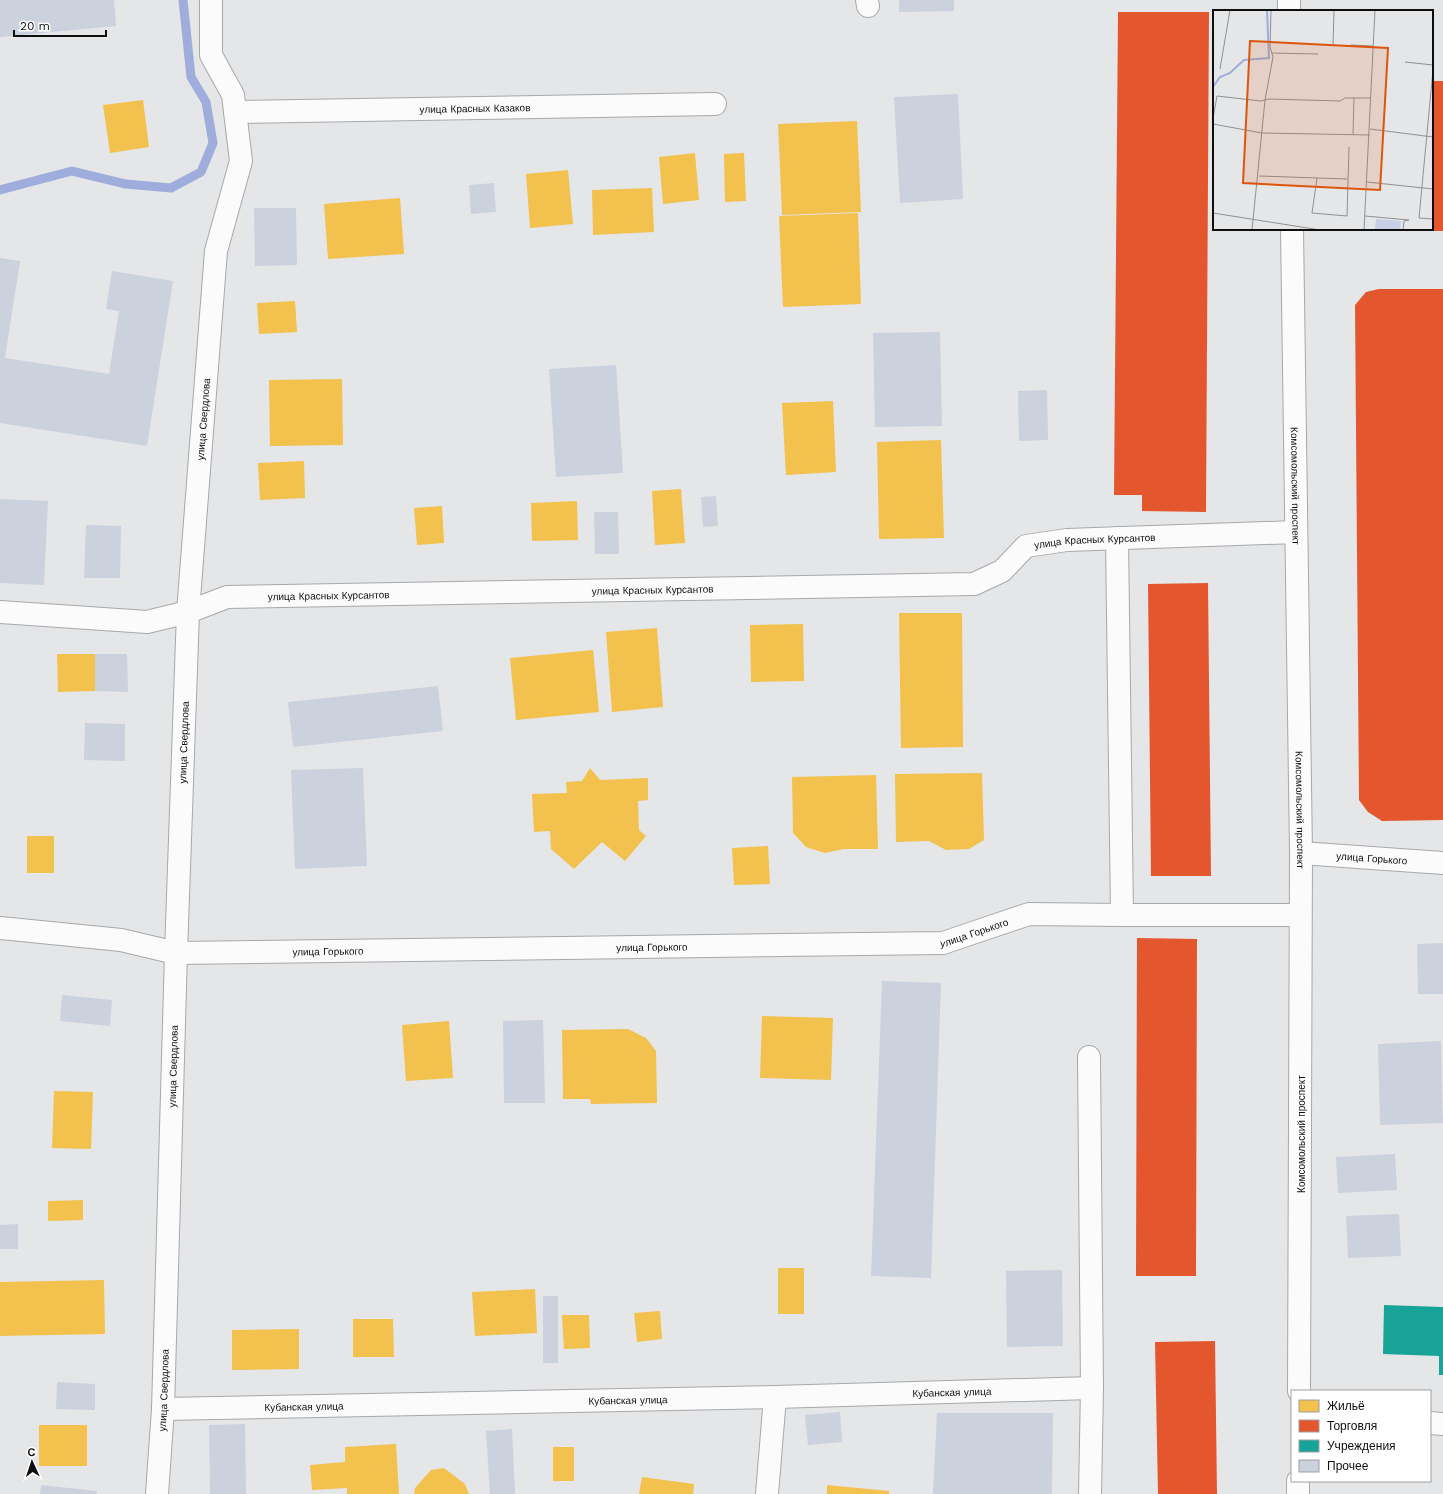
<svg xmlns="http://www.w3.org/2000/svg" width="1443" height="1494" font-family="'Work Sans',sans-serif">
	<style>
		.homes { fill: #f2c14e }
		.shops { fill: #e4572e }
		.public { fill: #17a398 }
		.lines { fill: none; stroke-linecap: round; stroke-linejoin: round }
		.stream { stroke: #9eaddb; stroke-width: 9 }
		.building { fill: #ccd1de }
		.minor-casing { stroke: #a7a8a9; stroke-width: 24 }
		.minor { stroke: #fbfbfc; stroke-width: 22 }
		.labels { text-anchor: middle; stroke-width: 4; stroke-linejoin: round; paint-order: stroke }
		.street-label { font-size: 10px; fill: #0e0e0f; stroke: #fff }
		.inset-river { fill: none; stroke: #9eaddb; stroke-width: 2 }
		.inset-road { fill: none; stroke: #8f9091; stroke-width: 1 }
		.view { fill: #dd550c; fill-opacity: 0.15; stroke: #dd550c; stroke-width: 2 }
		.inset-edge { fill: none; stroke: #0e0e0f; stroke-width: 2 }
	</style>
	<rect width="100%" height="100%" fill="#e5e6e8"/>
	<!-- homes -->
	<path class="homes" d="M143 100 149 147 110 153 103 105Z
		M857 121 861 212 782 215 778 124Z
		M695 153 699 200 663 204 659 157Z
		M744 153 746 201 725 202 724 154Z
		M568 170 573 224 530 228 526 174Z
		M652 188 654 232 593 235 592 190Z
		M400 198 404 254 328 259 324 204Z
		M858 213 861 304 783 307 779 216Z
		M295 301 297 332 259 334 257 303Z
		M342 379 343 445 270 446 269 380Z
		M833 401 836 472 786 475 782 403Z
		M941 440 944 538 879 539 877 442Z
		M304 461 305 498 260 500 258 463Z
		M681 489 685 543 655 545 652 491Z
		M577 501 578 540 532 541 531 503Z
		M442 506 444 543 417 545 414 508Z
		M899 613H962L963 747 901 748Z
		M803 624 804 681 751 682 750 625Z
		M657 628 663 707 612 712 606 632Z
		M593 650 599 712 516 720 510 658Z
		M57 654H95V691L58 692Z
		M590 768 600 780 648 778V800L638 801 639 830 646 836 625 861 602 842 574 869 551 849 550 831 534 832 532 794 567 793 566 782 582 781Z
		M982 773 984 840 969 849 946 850 929 841 896 842 895 774Z
		M876 775 878 849H844L825 853 806 847 793 833 792 777Z
		M27 836H54V873H27Z
		M768 846 770 884 734 885 732 848Z
		M762 1016 833 1018 831 1080 760 1078Z
		M449 1021 453 1078 406 1081 402 1025Z
		M628 1029 646 1038 656 1051 657 1103 591 1104 590 1099H563L562 1030Z
		M54 1091 93 1092 91 1149 52 1148Z
		M83 1200V1220L48 1221V1201Z
		M778 1268H804V1314H778Z
		M104 1280 105 1334 0 1336V1282Z
		M535 1289 537 1333 475 1336 472 1292Z
		M660 1311 662 1339 637 1342 634 1313Z
		M562 1315H589L590 1348 564 1349Z
		M353 1319H393L394 1357H353Z
		M299 1329V1369L232 1370V1330Z
		M39 1425H87V1466H39Z
		M396 1444 399 1494H347V1488L312 1490 310 1465 345 1462V1447Z
		M553 1447H574V1481H553Z
		M444 1468 465 1484 469 1494H414L415 1488 431 1470Z
		M642 1477 694 1484 693 1494H639Z
		M827 1485 889 1491V1494H827Z"/>
	<!-- shops -->
	<path class="shops" d="M1118 12H1209L1206 512 1142 511V495H1114Z
		M1432 81H1443V231H1404V229H1432Z
		M1379 289H1443V820L1382 821 1368 812 1359 800 1355 305 1366 292Z
		M1208 583 1211 876H1151L1148 584Z
		M1137 938 1197 939 1196 1276H1136Z
		M1215 1341 1217 1494H1158L1155 1342Z"/>
	<!-- public -->
	<path class="public" d="M1384 1305 1443 1307V1375H1439V1356L1383 1354Z"/>
	<g class="lines">
		<!-- stream -->
		<path class="stream" d="M0 190 72 171 126 184 171 188 201 172 213 143 206 102 191 77 183 0"/>
	</g>
	<!-- building -->
	<path class="building" d="M0 0H114L116 26 0 37Z
		M899 0H954V11L899 12Z
		M958 94 963 199 900 203 894 97Z
		M494 183 496 212 471 214 469 185Z
		M254 208H296L297 265 255 266Z
		M0 258 20 261 5 358 109 374 119 311 106 309 112 271 173 281 147 446 0 423Z
		M940 332 942 426 875 427 873 333Z
		M616 365 623 473 556 477 549 369Z
		M1047 390 1048 440 1019 441 1018 391Z
		M716 496 718 526 703 527 701 497Z
		M0 499 48 501 44 585 0 583Z
		M594 512H618L619 554H595Z
		M86 525 121 526 120 578H84Z
		M95 654H127L128 692 95 691Z
		M438 686 443 731 293 747 288 702Z
		M85 723 125 724V761L84 760Z
		M363 768 367 866 295 869 291 770Z
		M1443 943V994H1418L1417 944Z
		M882 981 941 983 931 1278 871 1276Z
		M62 995 112 1000 110 1026 60 1021Z
		M543 1020 545 1103H504L503 1021Z
		M1441 1041 1443 1123 1380 1125 1378 1044Z
		M1395 1154 1397 1190 1338 1193 1336 1157Z
		M1399 1214 1401 1256 1348 1258 1346 1216Z
		M18 1224V1249H0V1225Z
		M1062 1270 1063 1346 1007 1347 1006 1271Z
		M543 1296H558V1363H543Z
		M57 1382 95 1384V1410L56 1409Z
		M840 1412 842 1442 808 1445 805 1415Z
		M937 1413H1053L1052 1494H933Z
		M245 1424 246 1494H210L209 1425Z
		M512 1429 515 1494H490L486 1431Z
		M41 1485 97 1491V1494H40Z"/>
	<g class="lines">
		<defs>
			<g id="minor">
				<path d="M867 0 868 6"/>
				<path d="M1289 0V11"/>
				<path id="s1" d="M235 112 715 104"/>
				<path id="s2" d="M1292 229 1301 853 1299 1391"/>
				<path d="M1117 538 1122 915"/>
				<path id="s3" d="M0 612 147 622 188 612 227 597 974 584 1002 571 1026 546 1067 540 1296 532"/>
				<path id="s4" d="M1301 853 1443 863"/>
				<path id="s5" d="M0 928 121 940 176 953 943 943 1029 914 1122 915H1300"/>
				<path d="M1089 1057 1092 1388 1090 1494"/>
				<path id="s6" d="M163 1409 775 1397 1092 1388"/>
				<path d="M1430 1423 1443 1424"/>
				<path id="s7" d="M157 1494 163 1409 176 953 188 612 216 251 241 161 233 95 211 55V0"/>
				<path d="M767 1494 775 1397"/>
				<path d="M1298 1494V1481"/>
			</g>
		</defs>
		<!-- minor casing -->
		<use href="#minor" class="minor-casing"/>
		<!-- minor -->
		<use href="#minor" class="minor"/>
	</g>
	<g class="labels">
		<!-- street labels -->
		<g class="street-label">
			<text dy="4" stroke="none"><textPath href="#s1" startOffset="240">улица Красных Казаков</textPath></text>
			<text dy="4" stroke="none"><textPath href="#s7" startOffset="1076">улица Свердлова</textPath></text>
			<text dy="4" stroke="none"><textPath href="#s2" startOffset="257">Комсомольский проспект</textPath></text>
			<text dy="4" stroke="none"><textPath href="#s3" startOffset="1113">улица Красных Курсантов</textPath></text>
			<text dy="4" stroke="none"><textPath href="#s3" startOffset="657">улица Красных Курсантов</textPath></text>
			<text dy="4" stroke="none"><textPath href="#s3" startOffset="333">улица Красных Курсантов</textPath></text>
			<text dy="4" stroke="none"><textPath href="#s7" startOffset="752">улица Свердлова</textPath></text>
			<text dy="4" stroke="none"><textPath href="#s2" startOffset="581">Комсомольский проспект</textPath></text>
			<text dy="4" stroke="none"><textPath href="#s4" startOffset="71">улица Горького</textPath></text>
			<text dy="4" stroke="none"><textPath href="#s5" startOffset="978">улица Горького</textPath></text>
			<text dy="4" stroke="none"><textPath href="#s5" startOffset="654">улица Горького</textPath></text>
			<text dy="4" stroke="none"><textPath href="#s5" startOffset="330">улица Горького</textPath></text>
			<text dy="4" stroke="none"><textPath href="#s7" startOffset="428">улица Свердлова</textPath></text>
			<text transform="translate(1301 1134) rotate(-90)" y="4">Комсомольский проспект</text>
			<text dy="4" stroke="none"><textPath href="#s7" startOffset="104">улица Свердлова</textPath></text>
			<text dy="4" stroke="none"><textPath href="#s6" startOffset="789">Кубанская улица</textPath></text>
			<text dy="4" stroke="none"><textPath href="#s6" startOffset="465">Кубанская улица</textPath></text>
			<text dy="4" stroke="none"><textPath href="#s6" startOffset="141">Кубанская улица</textPath></text>
		</g>
	</g>
	<!-- overview -->
	<g transform="translate(1213 10)">
		<rect width="220" height="220" fill="#e5e6e8"/>
		<path d="M163 209 188 211 187 220H162Z" fill="#c7cfe7"/>
		<path class="inset-river" d="M0 77 7 67 17 63 31 50 56 48 54 0"/>
		<path class="inset-road" d="M138 35 160 36M120 36 121 0M59 43 105 44M192 52 220 55M7 59 17 0M220 60 206 208 220 209M0 108 4 86 48 91 56 89 127 91 132 88H158M0 114 49 123 157 125M157 119 220 127M140 124 141 88M46 166 134 169M104 168 99 203 134 206 136 137M154 172 220 179M0 203 107 220M152 206 196 210 191 211 190 220M39 220 52 90 60 47 57 37 58 0M151 220 162 0"/>
		<path class="view" d="M37 31 175 38 167 180 30 173Z"/>
		<rect width="220" height="220" class="inset-edge"/>
	</g>
	<!-- legend -->
	<rect x="1291" y="1390" width="140" height="92" fill="#ffffff" stroke="#9f9f9f"/>
	<rect x="1299" y="1400" width="20" height="12" fill="#f2c14e" stroke="#9f9f9f"/>
	<text x="1327" y="1410" font-size="12" fill="#0e0e0f">Жильё</text>
	<rect x="1299" y="1420" width="20" height="12" fill="#e4572e" stroke="#9f9f9f"/>
	<text x="1327" y="1430" font-size="12" fill="#0e0e0f">Торговля</text>
	<rect x="1299" y="1440" width="20" height="12" fill="#17a398" stroke="#9f9f9f"/>
	<text x="1327" y="1450" font-size="12" fill="#0e0e0f">Учреждения</text>
	<rect x="1299" y="1460" width="20" height="12" fill="#ccd1de" stroke="#9f9f9f"/>
	<text x="1327" y="1470" font-size="12" fill="#0e0e0f">Прочее</text>
	<!-- north arrow -->
	<g transform="translate(32 1462) rotate(357)" stroke="#ffffff" stroke-width="3" paint-order="stroke">
	<path d="M0-3L7 15L0 10L-7 15Z" fill="#0e0e0f"/>
	<text y="-6" font-size="11" font-weight="bold" text-anchor="middle" fill="#0e0e0f">С</text>
	</g>
	<!-- scale -->
	<path d="M14 30v6h92v-6" fill="none" stroke="#0e0e0f" stroke-width="2"/>
	<text x="20" y="30" font-size="12" fill="#0e0e0f" stroke="#ffffff" stroke-width="3" paint-order="stroke">20 m</text>
</svg>
